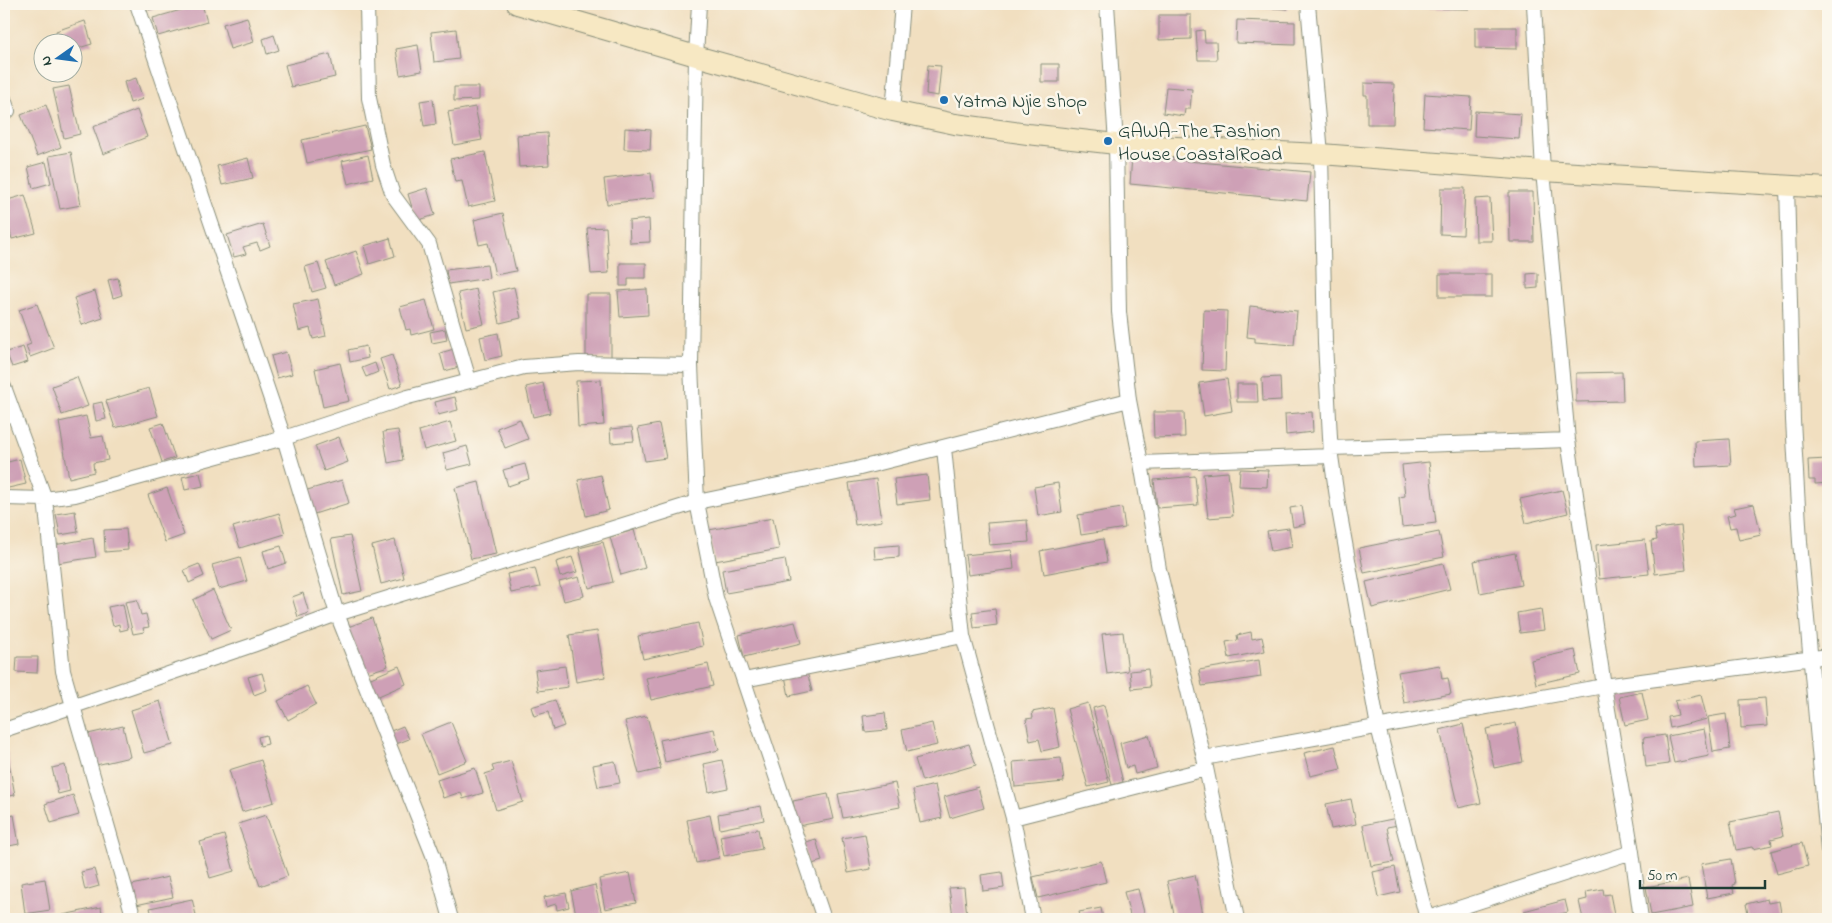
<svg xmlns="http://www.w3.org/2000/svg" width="1832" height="923" font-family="'Indie Flower',sans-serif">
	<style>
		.building { fill: #cea0b6 }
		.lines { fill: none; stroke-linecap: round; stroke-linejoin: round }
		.street-casing { stroke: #888e7a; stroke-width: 16 }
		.secondary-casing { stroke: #888e7a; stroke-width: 22 }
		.street { stroke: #fff; stroke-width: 14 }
		.secondary { stroke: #f7e8c3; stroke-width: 20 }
		.poi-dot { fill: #1f6fb2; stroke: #fbf7ec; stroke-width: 2 }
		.labels { text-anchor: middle; stroke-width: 5; stroke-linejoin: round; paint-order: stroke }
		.poi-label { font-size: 20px; fill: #1f3d34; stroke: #fbf7ec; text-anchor: start }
	</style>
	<rect width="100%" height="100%" fill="#fbf7ec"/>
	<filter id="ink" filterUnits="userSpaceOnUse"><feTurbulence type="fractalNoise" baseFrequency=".02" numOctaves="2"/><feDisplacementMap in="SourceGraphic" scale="10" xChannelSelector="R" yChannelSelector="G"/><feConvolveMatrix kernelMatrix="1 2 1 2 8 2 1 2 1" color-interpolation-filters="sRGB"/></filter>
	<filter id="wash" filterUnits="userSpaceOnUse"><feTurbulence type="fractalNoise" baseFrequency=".0096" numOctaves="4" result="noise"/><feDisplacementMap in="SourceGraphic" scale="20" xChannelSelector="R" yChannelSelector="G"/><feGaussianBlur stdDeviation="1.12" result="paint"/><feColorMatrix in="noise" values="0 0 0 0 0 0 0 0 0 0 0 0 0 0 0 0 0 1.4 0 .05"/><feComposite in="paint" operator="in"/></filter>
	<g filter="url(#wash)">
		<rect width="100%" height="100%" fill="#f1dfc0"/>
		<g id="blocks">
			<!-- building -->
			<path class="building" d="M147 4H167L149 10Z
				M202 4 207 22 158 36 153 18Z
				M1183 4H1205V7H1183Z
				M1233 4H1288V9L1233 6Z
				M1423 4H1469V9L1423 8Z
				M1159 15H1191V39L1159 40Z
				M247 17 254 42 230 49 223 24Z
				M1237 20 1295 22V45L1236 43Z
				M85 21 92 44 72 50V42H59L56 31Z
				M1475 27H1517V49L1475 48Z
				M456 29 459 59 434 62 431 32Z
				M1204 30 1205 42H1216L1217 60H1198L1196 31Z
				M274 35 279 50 267 54 263 39Z
				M418 45 422 71 400 75 396 49Z
				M330 54 335 77 291 87 285 65Z
				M1041 64H1059V82H1041Z
				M928 65 941 66 938 96 926 94Z
				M136 78 143 99 130 103 124 82Z
				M1364 83 1394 84 1393 124H1367V95H1364Z
				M69 86 80 134 64 138 53 89Z
				M454 87H479V100L454 101Z
				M1166 87 1192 89 1190 109H1185L1184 116 1163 113Z
				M1425 94 1471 97 1469 130 1423 127Z
				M433 99 436 124 424 126 420 101Z
				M46 105 61 147 37 156 21 115Z
				M475 107 482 140 454 145 448 112Z
				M137 110 147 137 103 154 93 127Z
				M1475 111 1521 114 1519 139 1474 136Z
				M365 126 371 149 307 163 302 140Z
				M625 128 651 130 650 150 624 149Z
				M547 133 549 165 519 167 517 135Z
				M71 152 81 205 60 209 49 156Z
				M485 152 495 201 468 207 462 181 455 182 450 159Z
				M368 155 373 178 348 184 342 161Z
				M1132 156 1310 172 1307 201 1130 184Z
				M248 158 253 178 222 185 217 166Z
				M46 162 51 183 33 188 28 167Z
				M651 173 654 198 607 204 604 179Z
				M427 188 435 215 416 221 408 194Z
				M1441 188H1465L1463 235 1440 234Z
				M1509 192H1533L1534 242H1510Z
				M25 195 36 233 12 239 4 210V201Z
				M1490 198 1492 241H1476L1475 199Z
				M503 213 516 271 495 275 488 243 479 245 474 220Z
				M649 219 650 242 630 243 629 221Z
				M263 224 270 246 260 250 257 243 243 247 246 254 234 257 227 235Z
				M606 227 609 273 591 274 587 228Z
				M390 238 395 256 369 264 364 246Z
				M356 251 364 274 334 285 326 262Z
				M318 263 326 288 312 292 305 267Z
				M620 263H646V278H628V286H620Z
				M487 265 489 278 448 284 446 270Z
				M1538 273V288L1527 289V274Z
				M1439 274H1492V297H1439Z
				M118 278 122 295 113 298 108 280Z
				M514 287 521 318 500 323 493 292Z
				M476 289 484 324 466 328 458 293Z
				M647 289 648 315 620 317 618 291Z
				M95 291 103 318 82 325 74 298Z
				M586 294H611V358H586Z
				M318 299 326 336 313 339 310 328 299 331 293 304Z
				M426 300 434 329 411 335 410 329 406 330 400 307Z
				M37 304 54 348 30 357 26 346 31 344 19 310Z
				M1250 306 1297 311 1294 345 1255 342V338L1247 337Z
				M1204 310 1227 311 1225 371 1202 370Z
				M445 329 447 340 432 343 430 332Z
				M498 333 502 356 485 360 480 337Z
				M366 346 368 358 350 362 348 350Z
				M23 347 28 362 12 367 6 352Z
				M454 349 459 367 445 371 440 353Z
				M286 352 292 374 277 378 271 356Z
				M392 355 402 385 390 389 380 359Z
				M340 363 349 401 323 407 315 369Z
				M375 363 378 372 366 377 362 368Z
				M1622 372 1623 401 1576 402V373Z
				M77 377 88 406 62 415 52 386Z
				M1280 377 1281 400 1263 401 1262 378Z
				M1227 379 1232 411 1204 416 1199 383Z
				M601 380 604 425 578 427 576 381Z
				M543 383 550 413 533 417 526 387Z
				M1237 384H1257L1258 402H1237Z
				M149 388 158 416 115 428 106 401Z
				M455 397 458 410 438 415 435 402Z
				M102 402 106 419 96 421 93 404Z
				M1153 412H1184L1185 437 1154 438Z
				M1312 412 1313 432 1286 435 1285 414Z
				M86 416 91 438 103 436 108 460 93 463 94 472 69 478 59 422Z
				M520 419 528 439 505 448 497 428Z
				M450 422 456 441 424 450 419 431Z
				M163 423 175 458 162 462 150 427Z
				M659 424 666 458 645 461 638 428Z
				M632 427 634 441 611 443 610 429Z
				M398 430 403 460 388 463 383 432Z
				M339 437 348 462 324 471 315 446Z
				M1729 439 1731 465 1696 467 1695 441Z
				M467 446 472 464 447 470 443 453Z
				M20 459 26 484 4 489V463Z
				M1828 459V483L1815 484V480H1809L1808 460Z
				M1429 462 1436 523 1402 527 1399 497 1405 496 1402 465Z
				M525 464 529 479 508 486 503 470Z
				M1240 469 1268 470 1267 487 1239 486Z
				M1228 472 1233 516 1208 518 1203 474Z
				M200 473 203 486 185 490 182 477Z
				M601 475 609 510 586 516 578 480Z
				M927 475 930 500 897 504 894 479Z
				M1195 476 1198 505 1157 508 1154 480Z
				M876 479 882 521 855 525 849 483Z
				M342 480 349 503 311 515 304 491Z
				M479 482 496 554 471 559 455 488Z
				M1058 483 1062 512 1038 516 1034 487Z
				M167 488 184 535 165 542 148 495Z
				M1562 490 1568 513 1526 523 1520 499Z
				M1754 504 1761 535 1739 540 1736 527 1730 528 1727 516 1736 514 1734 508Z
				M1302 506 1305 524 1293 527 1290 508Z
				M1122 508 1125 528 1081 535 1078 515Z
				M75 511 78 532 60 535 56 514Z
				M279 513 285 534 240 548 233 527Z
				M773 518 779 549 715 561 709 530Z
				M1027 520 1029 542 989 545 987 523Z
				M1681 526 1686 570 1655 574 1651 541 1657 540 1655 529Z
				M1289 528 1292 547 1271 551 1267 531Z
				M126 529 128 550 105 552 104 530Z
				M634 530 645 568 621 575 610 537Z
				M1439 532 1444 557 1364 573 1359 548Z
				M350 536 362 591 343 595 331 539Z
				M93 538 96 557 57 563 54 545Z
				M1103 539 1107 562 1044 574 1040 551Z
				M395 540 404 578 381 584 372 546Z
				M1645 540 1649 574 1599 579 1596 545Z
				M603 542 613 582 589 588 579 548Z
				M899 545V557L875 559 874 547Z
				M281 546 286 563 268 569 263 551Z
				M1012 550 1014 569 968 575 965 555Z
				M1515 553 1521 585 1480 593 1474 561Z
				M240 557 247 581 219 589 212 565Z
				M572 557 577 572 560 577 556 562Z
				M785 559 789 582 726 593 722 570Z
				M1443 563 1450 589 1372 608 1366 582Z
				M199 564 204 576 189 583 184 570Z
				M535 568 540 587 511 593 507 574Z
				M579 577 584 596 564 601 559 582Z
				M213 590 231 630 211 639 193 600Z
				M303 593 309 613 298 617 292 597Z
				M137 600 141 615 146 614 149 627 143 628 144 632 133 634 125 602Z
				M123 604 128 629 120 631 119 624 113 626 108 607Z
				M995 609 997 625 974 628 972 612Z
				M1541 609 1544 630 1520 633 1517 613Z
				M372 618 388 666 364 674 348 627Z
				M795 622 801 643 744 657 739 635Z
				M698 623 703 646 643 659 638 636Z
				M597 631 605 677 576 682 569 635Z
				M1123 632 1128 671 1107 674 1102 634Z
				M1251 632 1252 639 1262 637 1265 651 1229 658 1226 642 1238 640 1237 635Z
				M1575 650 1580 674 1536 684 1531 660Z
				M17 657H38L37 673 16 672Z
				M1259 660 1261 677 1202 686 1199 670Z
				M708 664 713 686 651 700 646 678Z
				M1440 665 1442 679 1448 678 1451 694 1404 703 1398 672Z
				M399 666 406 684 374 698 366 680Z
				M565 666 568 687 538 691 535 670Z
				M1148 669 1150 687 1132 689 1130 671Z
				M807 672 812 691 789 696 785 676Z
				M262 673 267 690 254 695 248 677Z
				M307 686 316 704 288 720 278 701Z
				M1642 692 1648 720 1625 725 1619 697Z
				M1701 695 1707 719 1670 728 1668 717 1678 715 1675 701Z
				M1765 698 1767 726 1741 728 1740 700Z
				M555 700 564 726 553 730 548 712 534 716 531 707Z
				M160 701 173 745 144 753 131 710Z
				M1088 703 1109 782 1088 787 1067 709Z
				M1104 705 1123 782 1112 785 1093 708Z
				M1053 708 1060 747 1042 751 1039 739 1030 741 1026 719 1033 718 1032 712Z
				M885 713 887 730 865 732 863 716Z
				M1726 714 1730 749 1713 752 1708 717Z
				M647 716 661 769 639 774 625 721Z
				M451 722 467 761 437 773 421 734Z
				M932 723 937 745 907 752 902 730Z
				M1516 723 1523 762 1494 768 1486 729Z
				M1463 724 1481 803 1458 808 1440 730Z
				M123 726 130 757 96 765 88 734Z
				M403 726 409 739 391 746 386 733Z
				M714 729 719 750 665 762 660 740Z
				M1704 729 1709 756 1674 763 1668 736Z
				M266 735 268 744 260 746 258 737Z
				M1149 735 1157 768 1135 774 1133 766 1126 768 1120 743Z
				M1665 735 1669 764 1646 767 1643 738Z
				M969 744 976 765 922 781 915 759Z
				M1335 746 1341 769 1310 776 1304 753Z
				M7 752 15 795 4 797V753Z
				M1061 758 1064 782 1015 787 1013 762Z
				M261 760 274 802 242 812 229 770Z
				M722 760 728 788 709 792 704 764Z
				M511 761 523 802 496 810 485 774 494 771 492 766Z
				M615 761 620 783 598 787 593 765Z
				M65 765 70 791 58 794 52 768Z
				M475 768 483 793 463 799 461 792 443 798 437 780Z
				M895 783 900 807 843 818 838 794Z
				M935 785 942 818 920 823 913 790Z
				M978 787 984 808 950 818 944 797Z
				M828 794 834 819 798 826 793 801Z
				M73 795 79 815 51 823 45 804Z
				M1351 799 1356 824 1331 829 1326 804Z
				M761 806 764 820 720 829 718 814Z
				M1778 812 1783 836 1771 839 1772 845 1753 849 1752 847 1736 850 1730 822Z
				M14 815 19 844 4 847V817Z
				M266 815 288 876 260 886 238 824Z
				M710 815 719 858 696 863 687 820Z
				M1397 818 1398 825 1387 827 1394 862 1371 866 1363 825Z
				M758 829 762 849 724 856 720 836Z
				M865 834 871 869 848 873 842 838Z
				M224 835 234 871 210 878 200 842Z
				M816 839 822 861 809 865 803 843Z
				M1802 843 1808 866 1777 874 1771 851Z
				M1731 859 1735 884 1732 885 1734 893 1707 898 1701 864Z
				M1101 861 1106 882 1038 898 1033 877Z
				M1395 867 1400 892 1378 897 1373 872Z
				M94 869 99 886 85 890 81 872Z
				M1002 872 1004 888 983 891 981 875Z
				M630 873 636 903 605 909 599 879Z
				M1195 875 1204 919H1175L1167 881Z
				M168 877 173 897 136 905 132 885Z
				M45 879 50 910 25 914 21 883Z
				M1688 879 1693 907 1651 915 1646 887Z
				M595 885 603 919H577L571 891Z
				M964 887 967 916 953 917 949 888Z
				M1138 889 1145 916 1131 919 1124 892Z
				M1603 889 1604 895 1610 894 1615 919H1583L1579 901 1587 899 1586 892Z
				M566 893 569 907 557 910 556 904 546 907 544 897Z
				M192 899 197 919H153L150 908Z
				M1767 899 1768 903 1779 901 1782 919H1749L1746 904Z
				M1565 900 1568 912 1542 919H1526L1524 911Z
				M101 907 103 919H63V915Z
				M1101 908 1103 919H1081L1079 912Z
				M571 913 572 919H560L559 916Z"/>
		</g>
	</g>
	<g filter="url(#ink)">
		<use href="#blocks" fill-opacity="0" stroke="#888e7a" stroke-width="1"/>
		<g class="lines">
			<defs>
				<path id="street" d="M137 4 284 438 337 614 433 855 451 919
					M367 4 369 98 383 165 393 195 429 244 469 380
					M699 4 696 56 691 365 697 502 716 598 824 919
					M1107 4 1116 144 1119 312 1129 400 1141 463 1159 569 1204 758 1237 919
					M1308 4 1321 154 1325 343 1331 456 1338 504 1378 727 1427 919
					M1534 4 1543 171 1568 440 1604 686 1632 852 1641 919
					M4 99 8 111 4 112
					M893 111 902 4
					M1787 185 1793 420 1800 542 1828 850
					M4 387 45 499 63 671 134 919
					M944 448 963 636 1013 818 1033 919
					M1331 448 1568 440
					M1141 463 1331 456
					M4 498 45 499 75 495 284 438 408 397 524 367 579 363 691 365
					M744 680 963 636
					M4 730 253 645 337 614 697 502 856 469 1129 400
					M1204 758 1604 686 1828 656
					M1013 818 1206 769
					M1425 919 1632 852"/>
				<path id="secondary" d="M517 4 696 56 893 111 955 124 1028 134 1116 144 1321 154 1543 171 1828 188"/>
			</defs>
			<!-- street casing -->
			<use href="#street" class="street-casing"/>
			<!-- secondary casing -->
			<use href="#secondary" class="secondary-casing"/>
			<!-- street -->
			<use href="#street" class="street"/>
			<!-- secondary -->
			<use href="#secondary" class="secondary"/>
		</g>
	</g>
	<!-- markers -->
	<g class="poi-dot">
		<circle cx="944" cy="100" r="5"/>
		<circle cx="1108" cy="141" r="5"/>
	</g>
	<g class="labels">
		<!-- poi labels -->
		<g class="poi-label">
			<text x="954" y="107">Yatma Njie shop</text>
			<text x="1118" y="137">GAWA-The Fashion<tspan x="1118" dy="23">House CoastalRoad</tspan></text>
		</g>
	</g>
	<!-- margin -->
	<rect width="1832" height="923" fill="none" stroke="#fbf7ec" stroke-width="20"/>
	<!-- north arrow -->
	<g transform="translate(58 58) rotate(256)"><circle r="24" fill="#fbf7ec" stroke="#a3ada2"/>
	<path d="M0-4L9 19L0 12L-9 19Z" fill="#1f6fb2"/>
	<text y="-8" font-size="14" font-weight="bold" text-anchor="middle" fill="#1f3d34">N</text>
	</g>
	<!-- scale -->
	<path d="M1640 880v8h125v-8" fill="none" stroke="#1f3d34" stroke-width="2.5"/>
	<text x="1647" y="880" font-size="15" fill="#1f3d34" stroke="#fbf7ec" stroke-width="4" paint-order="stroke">50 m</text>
</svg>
